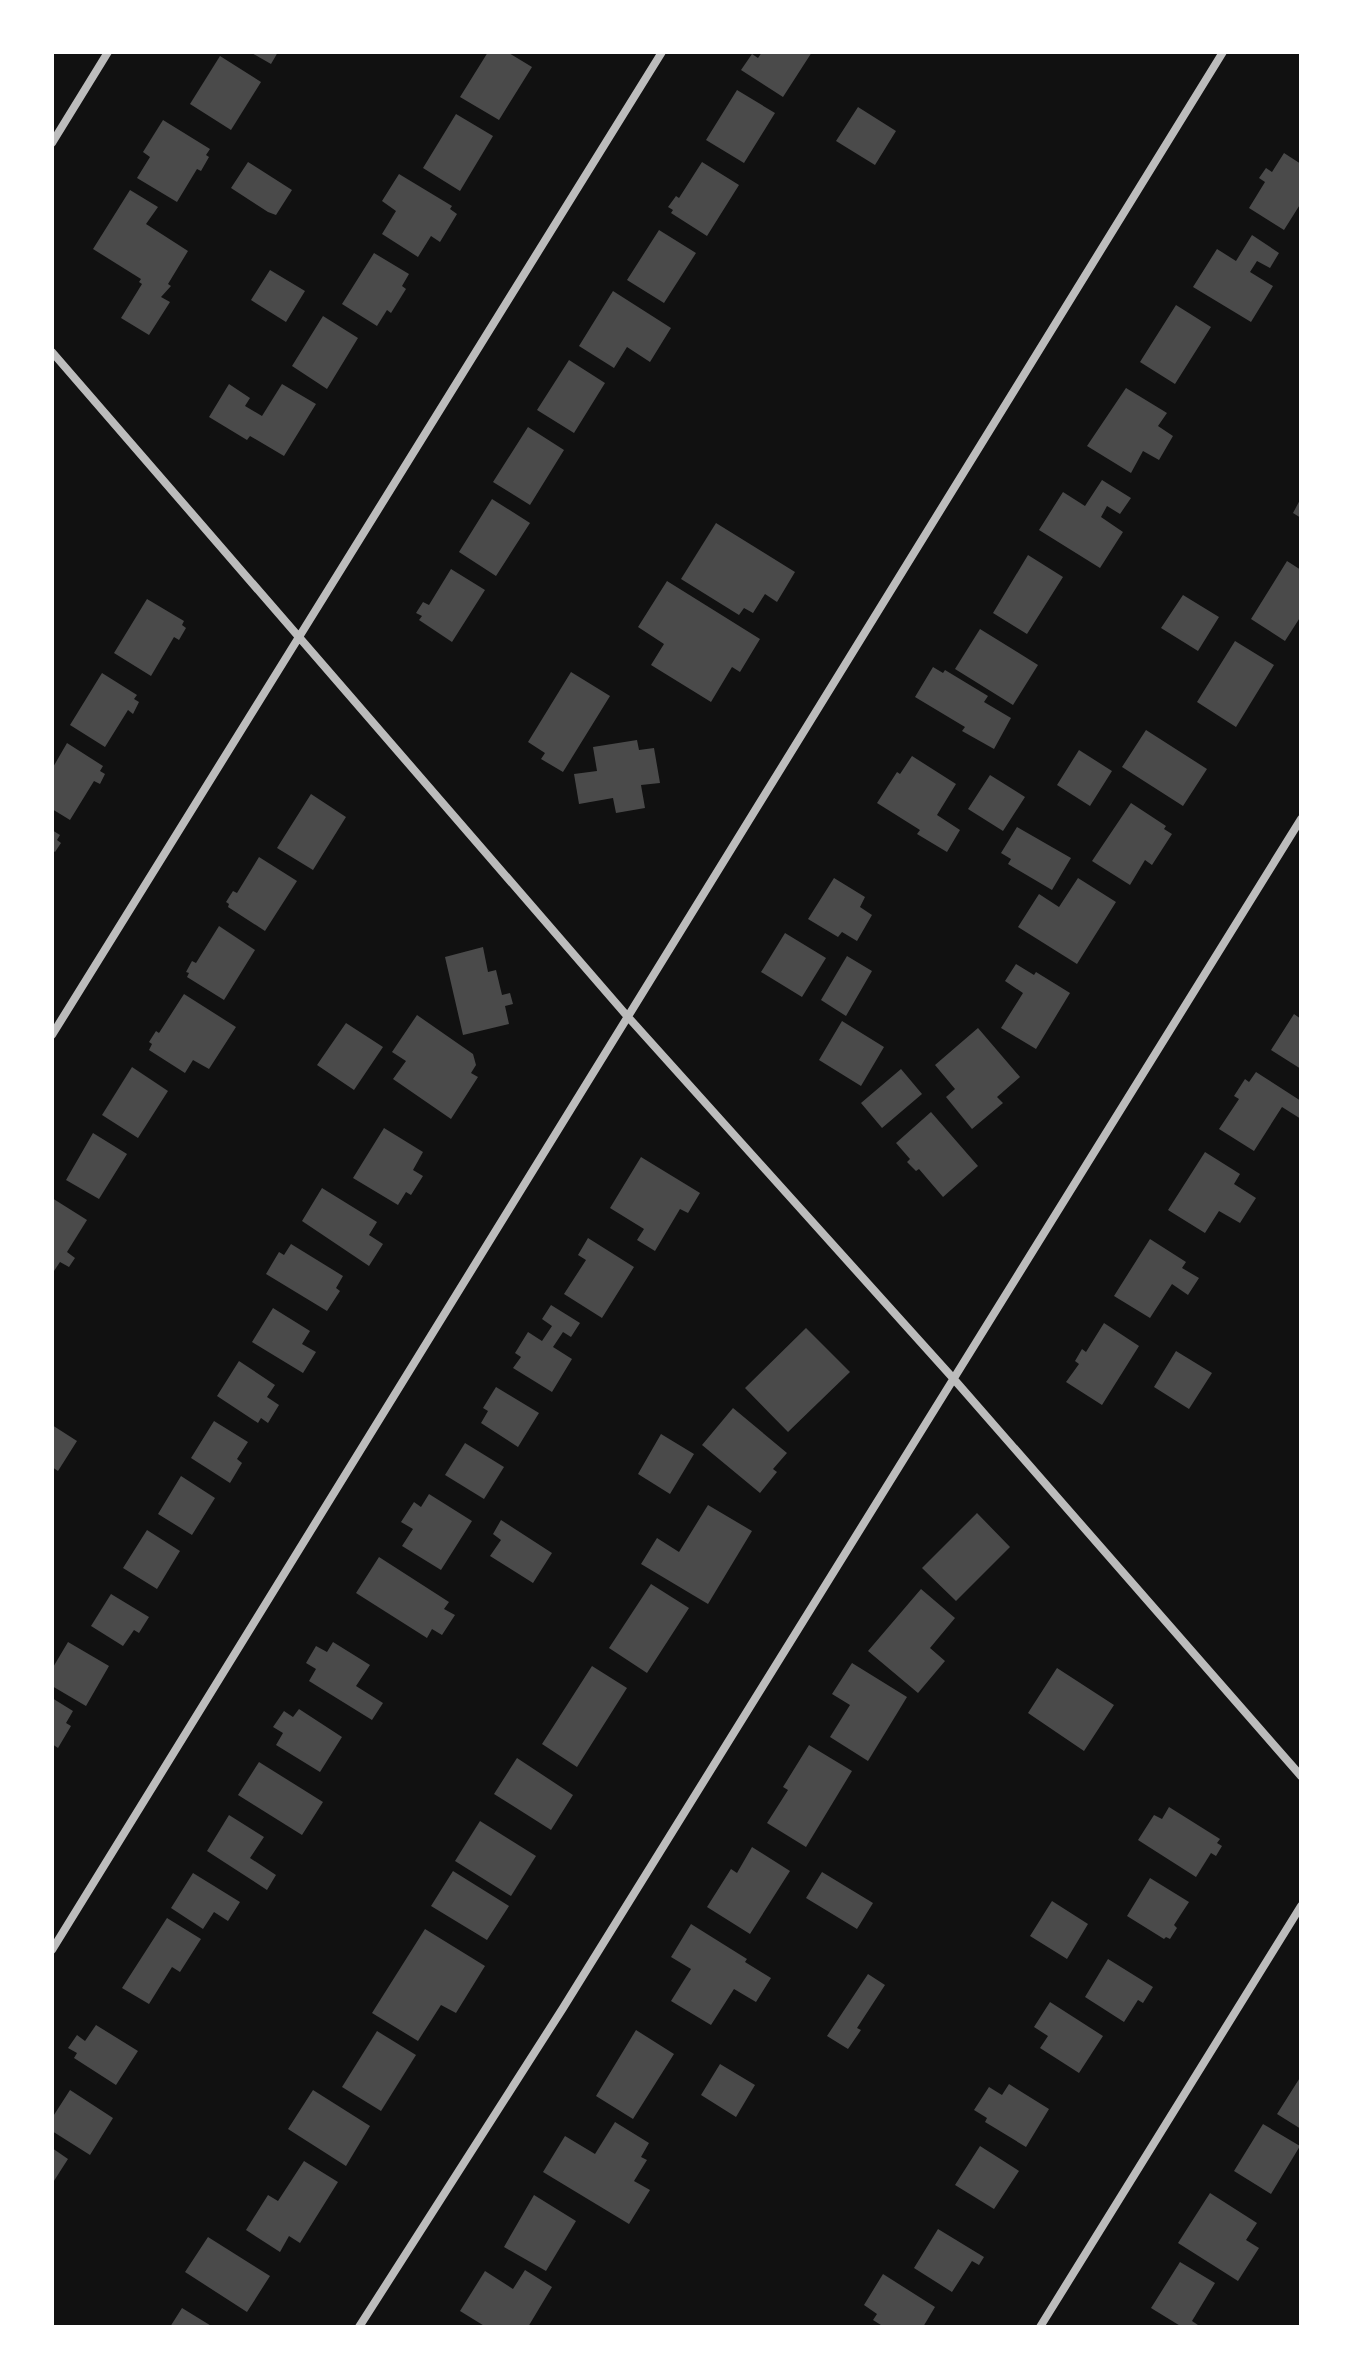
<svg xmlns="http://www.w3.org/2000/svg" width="1353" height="2379" font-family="'Alegreya Sans',sans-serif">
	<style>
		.building { fill: #4a4a4a }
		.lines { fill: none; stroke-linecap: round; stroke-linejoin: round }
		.minor { stroke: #bcbcbc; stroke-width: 8 }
	</style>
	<rect width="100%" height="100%" fill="#111"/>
	<!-- building -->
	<path class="building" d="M250 52H278L271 64Z
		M488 52H507L532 67 499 120 460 97Z
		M762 52H812L783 97 741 70 752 54 758 58Z
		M220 56 261 82 231 130 190 104Z
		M737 90 775 113 744 163 706 140Z
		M858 107 896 131 875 165 836 141Z
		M456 114 493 136 460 191 423 168Z
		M163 120 210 149 206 155 209 157 201 171 197 169 177 202 137 178 150 157 143 152Z
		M1284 153 1301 164V203L1284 230 1249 208 1265 182 1259 178 1266 168 1272 172Z
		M248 162 292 190 276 215 268 212 231 188Z
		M702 162 739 185 707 236 671 213 673 210 668 207 676 196 679 198Z
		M399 174 452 206 450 209 457 214 440 242 431 236 418 257 382 234 396 211 382 201Z
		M130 190 158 207 146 224 188 251 168 284 171 286 161 297 170 302 149 335 121 318 142 284 139 282 141 279 93 249Z
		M659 230 696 253 664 303 627 280Z
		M1252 235 1279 253 1270 268 1257 261 1250 272 1273 286 1251 322 1193 287 1217 249 1236 261Z
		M374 253 409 274 402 286 406 289 391 313 387 310 377 326 342 304Z
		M270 270 305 291 286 322 251 300Z
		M613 291 671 328 650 362 627 347 614 368 579 346Z
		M1176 305 1211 327 1175 384 1140 362Z
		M323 316 358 338 327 389 292 366Z
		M569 360 605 383 574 433 537 410Z
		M229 384 250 398 245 406 262 416 282 384 316 404 284 456 250 436 247 440 209 417Z
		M1126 388 1167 413 1158 426 1173 436 1159 460 1143 451 1131 473 1087 446Z
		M528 427 564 450 530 505 493 482Z
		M1102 480 1131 498 1120 514 1107 506 1101 517 1123 532 1100 568 1039 530 1063 492 1085 506Z
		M1301 498V518L1293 513Z
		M492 499 530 523 496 576 459 552Z
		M716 523 795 572 777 602 765 594 753 613 744 608 739 615 681 579Z
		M1028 555 1063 577 1027 634 993 613Z
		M1287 561 1301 570V616L1285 641 1251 619Z
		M451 569 485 590 452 642 419 620 422 616 416 613 423 602 429 605Z
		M667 581 760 639 740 672 732 667 711 702 651 665 664 644 638 627Z
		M1183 595 1219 617 1198 651 1161 628Z
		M147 599 184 621 182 625 186 628 179 640 174 637 151 676 114 653Z
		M980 629 1038 665 1013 705 955 669Z
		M1235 641 1274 665 1236 727 1197 702Z
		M933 667 943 673 945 670 988 696 984 702 1011 718 994 749 962 731 965 727 915 697Z
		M571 672 610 696 563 772 541 759 545 753 528 742Z
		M102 673 137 695 134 699 139 702 133 714 128 710 105 747 70 725Z
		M1146 730 1207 769 1183 806 1122 767Z
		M637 740 639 750 654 748 660 783 641 785 645 808 616 813 613 798 579 804 574 774 597 771 593 747Z
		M67 743 103 766 100 771 105 774 100 784 94 781 70 820 52 809V769Z
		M1079 750 1112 771 1090 806 1057 785Z
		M912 756 956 784 937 815 960 830 947 852 917 834 920 830 877 803 897 772 900 774Z
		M990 775 1025 797 1003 831 968 809Z
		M311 794 346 817 313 870 277 848Z
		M1131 803 1166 826 1164 829 1172 834 1152 865 1145 860 1130 885 1092 861Z
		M1017 827 1071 858 1052 890 1008 864 1011 859 1001 853Z
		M52 830 60 835 57 840 61 843 55 852 52 850Z
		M259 857 297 881 265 931 228 907 229 904 226 902 233 891 237 893Z
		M834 878 865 897 860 907 872 915 857 941 842 932 838 937 808 919Z
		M1078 878 1116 902 1077 964 1018 927 1039 894 1059 907Z
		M219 926 255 950 224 1000 187 977 189 973 186 972 192 961 196 963Z
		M785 933 826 958 802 997 761 972Z
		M483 947 488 972 496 970 502 995 510 993 513 1004 505 1006 509 1024 463 1035 445 957Z
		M847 956 872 971 846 1016 821 1000Z
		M1016 964 1034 975 1036 972 1070 993 1036 1049 1001 1028 1023 993 1005 981Z
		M184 994 236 1027 209 1069 193 1060 185 1073 149 1050 152 1044 149 1042 156 1031 159 1033Z
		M1294 1014 1301 1019V1069L1271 1050Z
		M417 1015 473 1054 476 1065 471 1073 478 1077 451 1119 393 1079 406 1061 392 1052Z
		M842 1021 884 1047 861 1086 819 1060Z
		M346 1023 383 1047 354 1090 317 1065Z
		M978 1028 1020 1077 997 1097 1003 1103 972 1129 946 1097 955 1089 935 1065Z
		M132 1067 168 1091 138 1138 102 1115Z
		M901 1069 922 1094 882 1128 861 1103Z
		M1256 1072 1301 1101V1119L1282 1107 1254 1151 1219 1129 1239 1099 1234 1096 1245 1079 1249 1082Z
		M931 1112 978 1166 943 1197 919 1169 916 1171 907 1162 910 1159 896 1143Z
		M384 1128 423 1152 413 1170 423 1176 411 1195 406 1192 398 1205 353 1178Z
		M93 1133 127 1154 99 1199 66 1180Z
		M1205 1152 1240 1174 1234 1184 1256 1198 1240 1223 1219 1211 1205 1233 1168 1210Z
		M641 1157 700 1193 688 1213 680 1209 655 1251 637 1240 644 1229 610 1208Z
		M322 1188 377 1222 369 1235 383 1244 369 1266 302 1221Z
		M52 1198 87 1220 67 1252 75 1258 69 1267 60 1262 54 1271 52 1269Z
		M588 1238 634 1267 602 1318 564 1294 586 1260 578 1255Z
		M1150 1239 1186 1262 1182 1268 1199 1278 1188 1295 1172 1284 1150 1318 1114 1296Z
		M291 1244 343 1276 336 1288 340 1291 327 1311 266 1274 279 1252 284 1255Z
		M551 1305 580 1323 571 1337 563 1332 553 1347 572 1359 552 1392 513 1368 521 1357 515 1353 528 1332 542 1341 552 1326 542 1319Z
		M273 1308 310 1331 302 1344 316 1352 303 1373 252 1342Z
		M1104 1323 1139 1346 1102 1405 1066 1382 1079 1364 1075 1361 1082 1349 1086 1352Z
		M806 1328 850 1372 788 1432 745 1388Z
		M1176 1351 1212 1373 1189 1409 1154 1387Z
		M239 1361 275 1385 267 1397 279 1405 268 1423 261 1418 258 1423 217 1396Z
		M496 1387 539 1413 518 1447 481 1423 488 1411 483 1408Z
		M733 1408 787 1453 773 1469 777 1472 760 1493 702 1445Z
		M214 1421 248 1442 237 1459 242 1463 230 1483 191 1458Z
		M52 1425 77 1441 58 1471 52 1467Z
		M661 1434 694 1454 670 1494 638 1474Z
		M465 1443 504 1467 484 1499 445 1475Z
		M181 1476 215 1498 192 1535 158 1514Z
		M429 1494 472 1521 441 1570 402 1546 413 1529 401 1522 414 1502 421 1507Z
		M708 1505 752 1531 708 1604 641 1564 657 1538 679 1552Z
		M977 1513 1010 1547 956 1601 922 1568Z
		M501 1520 552 1553 533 1583 490 1556 501 1540 493 1534Z
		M147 1530 180 1551 157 1589 123 1568Z
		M379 1557 449 1602 444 1609 455 1615 442 1635 432 1629 427 1638 356 1593Z
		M651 1584 689 1608 647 1673 609 1648Z
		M921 1589 955 1618 930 1648 945 1661 918 1693 868 1651Z
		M111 1594 149 1617 139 1633 134 1630 123 1646 91 1626Z
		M68 1642 109 1666 86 1706 52 1686V1669Z
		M333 1642 370 1665 356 1686 383 1703 372 1720 309 1681 316 1669 306 1663 316 1646 327 1652Z
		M852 1663 907 1697 868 1761 830 1737 850 1705 832 1694Z
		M592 1666 627 1688 577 1767 542 1744Z
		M1057 1668 1114 1705 1084 1751 1028 1713Z
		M52 1698 73 1711 66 1723 71 1726 58 1748 52 1744Z
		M299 1709 342 1737 320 1772 276 1745 283 1733 273 1727 284 1711 293 1717Z
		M809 1745 852 1771 806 1847 767 1823 788 1790 783 1787Z
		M517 1758 573 1795 551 1830 494 1794Z
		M259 1762 323 1802 302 1835 238 1795Z
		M1169 1807 1220 1839 1217 1843 1222 1846 1216 1856 1211 1853 1196 1877 1138 1840 1154 1815 1162 1819Z
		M229 1815 264 1837 250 1858 276 1875 267 1890 207 1851Z
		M480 1821 536 1856 511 1896 455 1861Z
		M752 1847 790 1871 750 1934 707 1907 731 1869 737 1873Z
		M453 1871 509 1906 487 1940 431 1906Z
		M822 1872 873 1903 857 1929 806 1898Z
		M193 1873 240 1902 228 1921 214 1912 203 1929 171 1908Z
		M1150 1878 1189 1902 1174 1925 1177 1928 1170 1939 1166 1937 1164 1939 1127 1916Z
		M1052 1901 1088 1924 1067 1959 1030 1936Z
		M167 1918 201 1939 180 1972 172 1967 149 2004 122 1988Z
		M691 1924 747 1959 745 1962 771 1978 756 2002 734 1989 711 2025 671 2001 691 1969 671 1957Z
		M425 1929 485 1966 456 2013 441 2005 418 2041 372 2013Z
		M1108 1959 1153 1987 1143 2003 1138 2000 1124 2022 1085 1997Z
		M868 1974 885 1985 857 2028 861 2030 848 2049 827 2036Z
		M1050 2002 1103 2036 1079 2073 1040 2048 1048 2036 1034 2027Z
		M96 2025 138 2051 116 2085 74 2058 77 2053 68 2048 77 2035 85 2041Z
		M636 2030 674 2054 633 2119 596 2096Z
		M377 2031 416 2055 381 2111 342 2087Z
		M720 2064 755 2085 736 2117 701 2095Z
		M1301 2076V2129L1277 2114Z
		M1009 2084 1049 2109 1026 2147 985 2122 987 2118 974 2110 989 2087 1002 2095Z
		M70 2090 113 2118 90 2155 52 2131V2118Z
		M313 2090 370 2126 346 2166 288 2129Z
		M615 2122 649 2143 641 2157 647 2160 634 2181 650 2190 629 2224 543 2172 565 2136 595 2154Z
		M1263 2124 1300 2146 1271 2194 1234 2171Z
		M980 2146 1019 2171 994 2209 955 2185Z
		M52 2148 68 2159 52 2184Z
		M304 2161 338 2182 300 2243 289 2236 280 2252 246 2230 268 2195 278 2201Z
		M1210 2193 1257 2223 1246 2240 1259 2248 1238 2281 1178 2243Z
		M534 2195 576 2221 546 2271 504 2247Z
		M938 2229 984 2257 979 2265 972 2261 952 2292 914 2268Z
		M208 2237 270 2276 247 2312 185 2272Z
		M1180 2262 1215 2283 1192 2321 1201 2327H1182L1151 2308Z
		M525 2270 552 2287 528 2327H486L460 2311 485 2271 513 2289Z
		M883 2274 935 2307 923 2327H884L873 2320 877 2314 864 2305Z
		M182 2308 213 2327H170Z"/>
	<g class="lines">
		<!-- minor -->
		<path class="minor" d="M52 143 108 52
			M52 352 628 1017 952 1377 1301 1776
			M52 1035 662 52
			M52 1950 1223 52
			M359 2327 563 2008 1301 819
			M1040 2327 1301 1906"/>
	</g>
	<!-- border -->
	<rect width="1353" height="2379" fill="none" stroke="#ffffff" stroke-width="108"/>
</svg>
